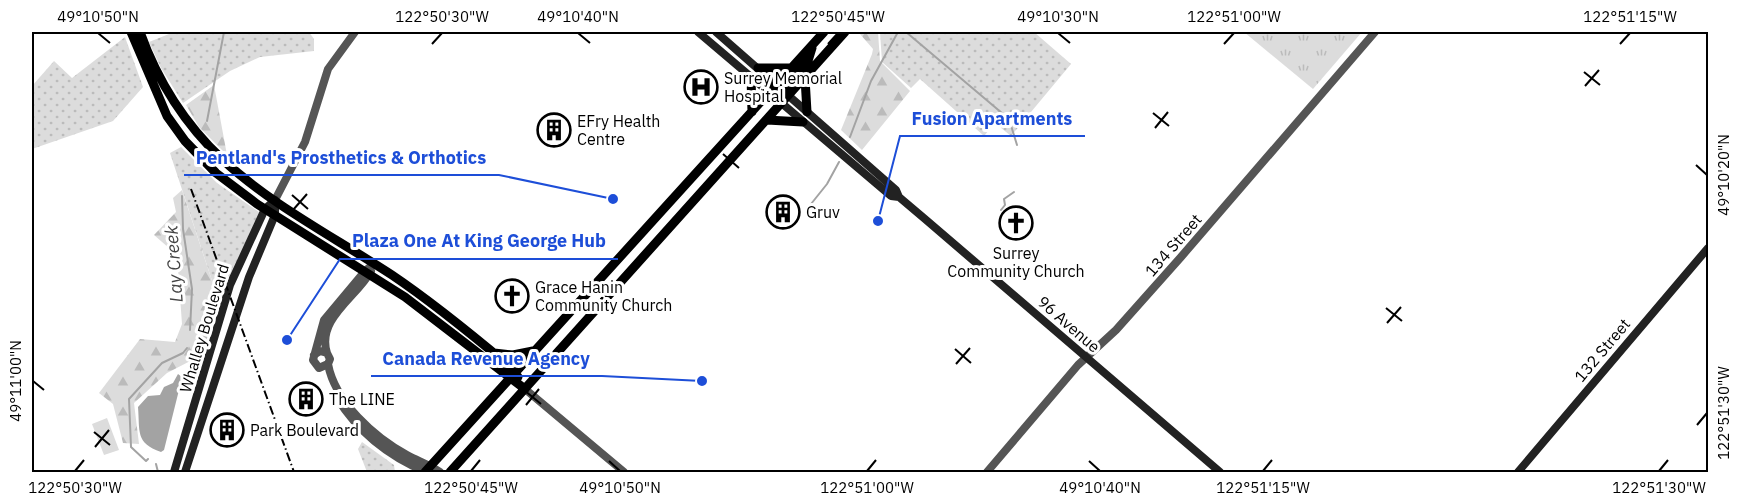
<svg xmlns="http://www.w3.org/2000/svg" width="1740" height="504" font-family="'IBM Plex Sans',sans-serif">
	<style>
		.grass { fill: url(#grass-dots) }
		.forest { fill: url(#forest-firs) }
		.park { fill: url(#park-tufts) }
		.pitch { fill: #dcdcdc }
		.water { fill: #a3a3a3 }
		.lines { fill: none; stroke-linecap: round; stroke-linejoin: round }
		.stream { stroke: #a3a3a3; stroke-width: 2 }
		.tertiary { stroke: #555; stroke-width: 8 }
		.secondary { stroke: #222; stroke-width: 8 }
		.primary { stroke: #000; stroke-width: 9 }
		.rail { stroke: #000; stroke-width: 2; stroke-dasharray: 9 3 1.5 3; stroke-linecap: butt }
		.ticks { fill: none; stroke: #000; stroke-width: 2 }
		.labels { text-anchor: middle; stroke-width: 6; stroke-linejoin: round; paint-order: stroke }
		.poi-label { font-size: 16px; fill: #000; stroke: #fff; text-anchor: start }
		.street-label { font-size: 16px; fill: #000; stroke: #fff }
		.water-label { font-size: 18px; font-style: italic; fill: #444; stroke: #fff }
		.leader { fill: none; stroke: #1d4ed8; stroke-width: 2 }
		.callout-dot { fill: #1d4ed8; stroke: #fff; stroke-width: 2 }
		.callout-label { font-size: 18px; text-anchor: middle; font-weight: bold; fill: #1d4ed8; stroke: #fff; stroke-width: 6; stroke-linejoin: round; paint-order: stroke }
		.neatline { fill: none; stroke: #000; stroke-width: 2 }
		.ticks-label { font-size: 15px; text-anchor: middle; fill: #000 }
	</style>
	<defs>
		<pattern id="grass-dots" width="8" height="8" patternUnits="userSpaceOnUse" patternTransform="scale(1.5)"><rect width="8" height="8" fill="#dcdcdc"/><path d="M2 2h.1M6 6h.1" fill="none" stroke="#bbb" stroke-width="1.8" stroke-linecap="round"/></pattern>
		<pattern id="forest-firs" width="22" height="20" patternUnits="userSpaceOnUse" patternTransform="scale(1.5)"><rect width="22" height="20" fill="#dcdcdc"/><path d="M5 1l3.5 6h-7zM16 11l3.5 6h-7z" fill="#bbb"/></pattern>
		<pattern id="park-tufts" width="24" height="20" patternUnits="userSpaceOnUse" patternTransform="scale(1.5)"><rect width="24" height="20" fill="#dcdcdc"/><path d="M3 7l-1-3M5 7V3M7 7l1-3M15 17l-1-3M17 17v-4M19 17l1-3" fill="none" stroke="#bbb"/></pattern>
	</defs>
	<rect width="100%" height="100%" fill="#fff"/>
	<!-- grass -->
	<path class="grass" d="M174 32H309L314 39V51L260 57 230 71 183 103 161 68 149 42Z
		M880 32H1034L1071 64 1011 136 995 123 984 136 920 79 911 88 882 62Z
		M125 37 143 87 113 121 32 149V86L54 61 72 78Z
		M181 147 217 183 259 212 220 305 170 153Z
		M362 442 394 465 395 472H367L358 449Z"/>
	<!-- forest -->
	<path class="forest" d="M862 32H878L880 61 910 91 862 150 841 130 872 54 873 49 860 34Z
		M214 85 227 155 199 127 186 105Z
		M182 190 220 305 200 356 167 373 134 403 139 444 123 443 113 404 99 393 140 339 175 342 182 324 177 255 154 235 176 212 173 198Z"/>
	<!-- park -->
	<path class="park" d="M1244 32H1362L1313 89Z"/>
	<!-- pitch -->
	<path class="pitch" d="M107 418 119 450 104 455 92 424Z"/>
	<!-- water -->
	<path class="water" d="M178 374 182 377 181 382 164 450 161 452C135 443 140 431 138 407L148 396 160 395 164 387 173 383Z"/>
	<g class="lines">
		<!-- stream -->
		<path class="stream" d="M906 32 1009 119 1017 145
			M207 121 224 32
			M850 137 871 81 898 32
			M182 196 183 229 192 289 190 330
			M811 204 827 184 839 162
			M1001 210 1005 205 1004 199 1014 192
			M148 459 146 461 131 447 129 399 162 363 183 353 187 348
			M156 464 158 472"/>
		<!-- tertiary -->
		<path class="tertiary" d="M275 200 305 142 328 69 355 32
			M327 353C316 319 357 297 371 271
			M314 355 320 351 327 353 330 359 328 364 319 368 313 360 324 320 365 271 374 264
			M328 364C335 402 374 437 407 455 418 461 430 465 440 472
			M525 389 624 472
			M337 398C358 432 390 457 426 472
			M987 472 1078 365 1116 330 1181 257 1375 32"/>
		<!-- secondary -->
		<path class="secondary" d="M698 32 891 196 899 197 925 219 1220 472
			M716 32 896 190 899 197
			M174 472 230 285 265 209 275 200
			M185 472 249 277 275 215V200
			M1518 472 1708 248"/>
		<!-- primary -->
		<path class="primary" d="M131 32 167 116 185 141 216 173 257 204 405 297 525 389
			M140 32C188 166 281 203 392 275 432 302 470 333 507 364L518 377
			M758 68H792
			M751 77 752 112
			M805 78 807 112
			M776 99 808 61 812 48
			M767 120 803 122
			M494 353 513 355 533 351
			M425 472 824 32
			M450 472 845 32"/>
		<!-- rail -->
		<path class="rail" d="M191 189 294 472"/>
	</g>
	<!-- ticks -->
	<path class="ticks" d="M98 33 110 43M578 33 590 43M1058 33 1070 43M432 44 442 33M828 44 838 33M1224 44 1234 33M1620 44 1630 33M1584 72 1600 85M1585 86 1599 70M1153 113 1169 126M1155 128 1168 112M723 154 739 168M1696 165 1707 175M724 169 738 153M292 195 308 209M293 210 307 194M1386 308 1402 321M1387 323 1401 307M955 349 971 363M956 364 970 348M33 381 44 390M524 390 541 404M526 405 539 389M1697 425 1707 413M94 432 110 445M95 447 109 430M609 461 620 471M1089 461 1100 471M75 471 84 460M471 471 480 460M867 471 876 460M1263 471 1272 460M1659 471 1668 460"/>
	<!-- icons -->
	<defs>
		<symbol id="hospital-ring" viewBox="-11 -11 22 22"><circle r="9.5" fill="#fff" stroke="#000" stroke-width="1.5"/><path d="M-5-5h3v3.5h4V-5h3V5h-3V1.5h-4V5h-3Z" fill="#000"/></symbol>
		<symbol id="building-ring" viewBox="-11 -11 22 22"><circle r="9.5" fill="#fff" stroke="#000" stroke-width="1.5"/><path d="M-4-6H4V6H1V3H-1V6H-4ZM-2.5-4.3h1.7v1.8h-1.7ZM.8-4.3h1.7v1.8H.8ZM-2.5-1h1.7V.8h-1.7ZM.8-1h1.7V.8H.8Z" fill="#000"/></symbol>
		<symbol id="church-ring" viewBox="-11 -11 22 22"><circle r="9.5" fill="#fff" stroke="#000" stroke-width="1.5"/><path d="M-1.2-6h2.4v3.5h3.3v2.4h-3.3V6h-2.4V-.1h-3.3v-2.4h3.3Z" fill="#000"/></symbol>
	</defs>
	<g fill-rule="evenodd">
		<use href="#hospital-ring" x="682" y="68" width="38" height="38"/>
		<use href="#building-ring" x="535" y="111" width="38" height="38"/>
		<use href="#building-ring" x="764" y="193" width="38" height="38"/>
		<use href="#church-ring" x="997" y="204" width="38" height="38"/>
		<use href="#church-ring" x="493" y="277" width="38" height="38"/>
		<use href="#building-ring" x="287" y="380" width="38" height="38"/>
		<use href="#building-ring" x="208" y="411" width="38" height="38"/>
	</g>
	<g class="labels">
		<!-- poi labels -->
		<g class="poi-label">
			<text x="724" y="84">Surrey Memorial<tspan x="724" dy="18">Hospital</tspan></text>
			<text x="577" y="127">EFry Health<tspan x="577" dy="18">Centre</tspan></text>
			<text x="806" y="218">Gruv</text>
			<text x="1016" y="259" text-anchor="middle">Surrey<tspan x="1016" dy="18">Community Church</tspan></text>
			<text x="535" y="293">Grace Hanin<tspan x="535" dy="18">Community Church</tspan></text>
			<text x="329" y="405">The LINE</text>
			<text x="250" y="436">Park Boulevard</text>
		</g>
		<!-- street labels -->
		<g class="street-label">
			<text transform="translate(1173 245) rotate(-49)" y="6">134 Street</text>
			<text transform="translate(1069 324) rotate(41)" y="6">96 Avenue</text>
			<text transform="translate(204 328) rotate(-73)" y="6">Whalley Boulevard</text>
			<text transform="translate(1602 350) rotate(-50)" y="6">132 Street</text>
		</g>
		<!-- water labels -->
		<g class="water-label">
			<text transform="translate(174 264) rotate(-94)" y="6">Lay Creek</text>
		</g>
	</g>
	<!-- callouts -->
	<path class="leader" d="M878 221L900 136H1085M613 199L499 175H184M287 340L340 259H618M702 381L602 376H371"/>
	<g class="callout-dot">
		<circle cx="878" cy="221" r="6"/>
		<circle cx="613" cy="199" r="6"/>
		<circle cx="287" cy="340" r="6"/>
		<circle cx="702" cy="381" r="6"/>
	</g>
	<g class="callout-label">
		<text x="992" y="125">Fusion Apartments</text>
		<text x="341" y="164">Pentland's Prosthetics &amp; Orthotics</text>
		<text x="479" y="247">Plaza One At King George Hub</text>
		<text x="486" y="365">Canada Revenue Agency</text>
	</g>
	<!-- border -->
	<rect width="1740" height="504" fill="none" stroke="#ffffff" stroke-width="66"/>
	<rect x="33" y="33" width="1674" height="438" class="neatline"/>
	<g class="ticks-label">
		<text x="98" y="22">49°10'50"N</text>
		<text x="442" y="22">122°50'30"W</text>
		<text x="578" y="22">49°10'40"N</text>
		<text x="838" y="22">122°50'45"W</text>
		<text x="1058" y="22">49°10'30"N</text>
		<text x="1234" y="22">122°51'00"W</text>
		<text x="1630" y="22">122°51'15"W</text>
		<text transform="translate(1724 175) rotate(-90)" y="5">49°10'20"N</text>
		<text transform="translate(16 381) rotate(-90)" y="5">49°11'00"N</text>
		<text transform="translate(1724 413) rotate(-90)" y="5">122°51'30"W</text>
		<text x="75" y="493">122°50'30"W</text>
		<text x="471" y="493">122°50'45"W</text>
		<text x="620" y="493">49°10'50"N</text>
		<text x="867" y="493">122°51'00"W</text>
		<text x="1100" y="493">49°10'40"N</text>
		<text x="1263" y="493">122°51'15"W</text>
		<text x="1659" y="493">122°51'30"W</text>
	</g>
</svg>
